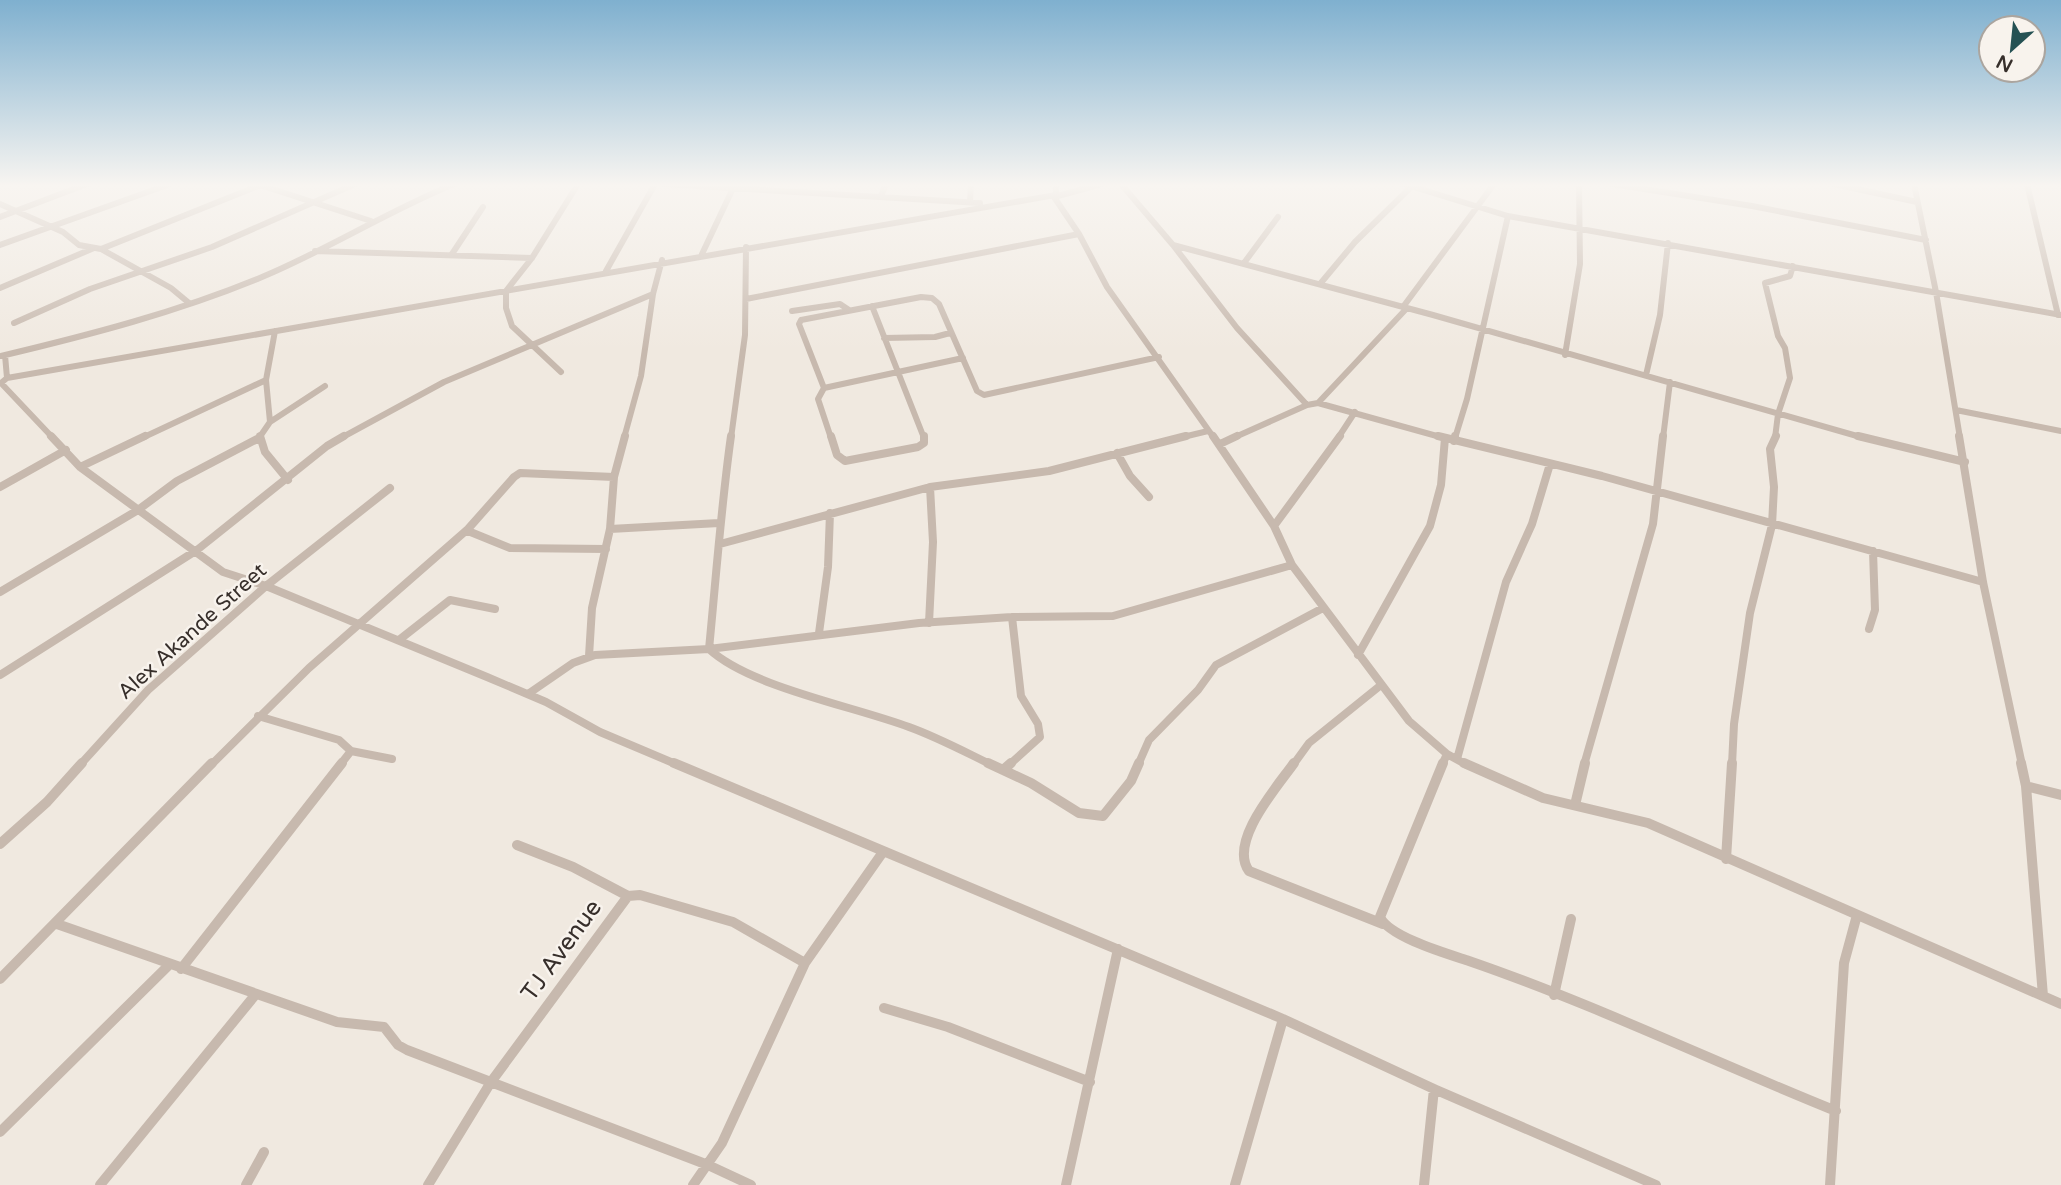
<svg xmlns="http://www.w3.org/2000/svg" width="2061" height="1185" font-family="'Varela Round',sans-serif">
	<style>
		.lines { fill: none; stroke-linecap: round; stroke-linejoin: round }
		.street-far2 { stroke: #c7b9ae; stroke-width: 6 }
		.street-far1 { stroke: #c7b9ae; stroke-width: 8 }
		.street { stroke: #c7b9ae; stroke-width: 10 }
		.labels { text-anchor: middle; stroke-width: 5; stroke-linejoin: round; paint-order: stroke }
		.street-label { font-size: 21px; fill: #372f2b; stroke: #f8f3ed }
		.near-street-label { font-size: 24px; fill: #372f2b; stroke: #f8f3ed }
	</style>
	<rect width="100%" height="100%" fill="#f0e9e0"/>
	<g class="lines">
		<!-- street-far2 -->
		<path class="street-far2" d="M257 184 371 221
			M663 184 980 203
			M1102 184 1054 197 1079 234 1107 287 1214 438
			M1121 184 1173 245 1433 315 1864 438
			M1404 184 1508 216 2061 315
			M1612 184 1752 206 1926 240
			M1834 184 1917 202
			M1914 184 1936 292 1960 438
			M2027 184 2058 315
			M881 196 886 184
			M970 201 971 184
			M0 204 63 232 79 245 101 249 171 288 189 303
			M0 217 87 184
			M0 245 170 184
			M1173 245 1237 328 1307 405 1318 403 1444 438
			M101 249 263 184
			M315 251 532 258
			M452 254 483 207
			M702 254 735 184
			M1244 263 1278 217
			M606 271 655 184
			M1320 284 1355 242 1411 187
			M0 288 94 248
			M746 299 1079 234
			M872 306 898 372
			M1403 307 1494 184
			M792 311 840 304 849 310
			M14 323 90 289 212 247 355 184
			M884 338 935 337 950 333
			M5 355 7 378C357 317 706 253 1056 195V184
			M1565 355 1580 264 1579 184
			M1 356C89 335 178 312 262 277 327 250 388 211 454 184
			M561 372 512 326 506 308V291L532 258 578 184
			M898 372 924 438
			M898 372 963 358
			M1646 375 1660 315 1668 243
			M7 378 1 383 53 438
			M824 388 799 324 801 320 921 297 932 298 939 304 977 391 984 395 1159 357
			M1318 403 1407 308
			M1956 410 2061 431
			M270 422 325 386
			M142 438 266 380
			M259 438 270 422 266 380 275 331
			M341 438 444 382 653 294
			M624 438 641 376 653 294 662 260
			M731 438 745 335 746 247
			M831 438 818 399 824 388 898 372
			M1179 438 1208 431
			M1233 438 1307 405
			M1338 438 1355 412
			M1455 438 1467 399 1508 216
			M1663 438 1670 382
			M1775 438 1778 414 1790 378 1785 348 1778 336 1765 283 1790 276 1793 266"/>
		<!-- street-far1 -->
		<path class="street-far1" d="M51 436 80 467 223 572 266 586 487 677 546 702 600 732 678 765
			M260 436 265 452 288 480
			M731 436C721 507 716 578 709 649 750 687 853 706 909 727 937 737 965 752 992 765
			M831 436 837 455 845 461 918 447 924 443V436
			M1213 436 1274 526 1292 565 1409 721 1447 754 1467 765
			M1438 436 1602 476 1983 582
			M1858 436 1965 462
			M1959 436 1983 582 2022 765
			M1454 441 1455 436
			M1220 444 1237 436
			M1117 453 1130 476 1149 497
			M80 467 145 436
			M0 487 66 450
			M1274 526 1340 436
			M610 529 719 523
			M468 531 510 548 606 549
			M720 544 930 487 1049 471 1186 436
			M0 592 138 510 177 481 259 438
			M929 623 933 542 930 487
			M1869 629 1875 610 1873 551
			M819 633 828 567 830 513
			M399 640 450 600 495 609
			M1358 655 1430 526 1441 485 1445 438
			M589 656 592 608 610 529 614 477 625 436
			M0 675 197 550 327 446 344 436
			M528 694 573 663 595 655 709 649 919 623 1012 617 1113 616 1292 565
			M258 716 339 740 351 751 340 765
			M351 751 392 759
			M1457 759 1506 582 1532 524 1550 464
			M80 765 148 690 266 586 390 488
			M211 765 309 668 468 529 514 477 520 473 614 477
			M1009 765 1040 737 1038 724 1021 696 1012 617
			M1138 765 1149 740 1198 690 1216 665 1323 608
			M1293 765 1309 743 1381 685
			M1442 765 1447 754
			M1584 765 1653 524 1663 436
			M1732 765 1734 724 1750 613 1772 525 1774 487 1770 449 1776 436"/>
		<!-- street -->
		<path class="street" d="M674 763 1283 1019 1434 1089 1656 1185
			M988 763 1031 783 1079 813 1103 816 1131 781 1139 763
			M1294 763C1277 787 1228 842 1249 871L1383 924
			M1443 763 1380 917C1389 937 1448 954 1469 961 1594 1004 1714 1062 1836 1111
			M1464 763 1543 798 1648 823 2061 1004
			M2021 763 2026 786 2061 795
			M1003 770 1011 763
			M2026 786 2043 996
			M1575 805 1585 763
			M0 844 47 802 82 763
			M517 845 573 867 628 896
			M1726 859 1732 763
			M57 924 337 1022 384 1027 398 1045 407 1050 708 1165 751 1185
			M181 969 342 763
			M0 979 212 763
			M1554 995 1571 919
			M884 1008 948 1027 1090 1082
			M0 1132 170 964
			M100 1185 256 994
			M246 1185 264 1152
			M428 1185 491 1082 628 896 640 895 733 922 805 963
			M693 1185 722 1143 805 963 883 852
			M1066 1185 1118 949
			M1235 1185 1283 1019
			M1424 1185 1434 1089
			M1830 1185 1844 963 1857 915"/>
	</g>
	<!-- sky -->
	<linearGradient id="sky" x2="0" y2="1"><stop stop-color="#7fb0cf"/><stop offset="0.53" stop-color="#f8f5f1"/><stop offset="1" stop-color="#f8f5f1" stop-opacity="0"/></linearGradient>
	<rect width="2061" height="350" fill="url(#sky)"/>
	<g class="labels">
		<!-- street labels -->
		<g class="street-label">
			<text transform="translate(192 631) rotate(-42)" y="7">Alex Akande Street</text>
		</g>
		<!-- near-street labels -->
		<g class="near-street-label">
			<text transform="translate(561 950) rotate(-54)" y="8">TJ Avenue</text>
		</g>
	</g>
	<!-- north arrow -->
	<g transform="translate(2012 49) rotate(207)"><circle r="33" fill="#f8f3ed" stroke="#aba59f" stroke-width="2"/>
	<path d="M0-5L12 26L0 18L-12 26Z" fill="#255153"/>
	<text y="-10" font-size="19" font-weight="bold" text-anchor="middle" fill="#372f2b">N</text>
	</g>
</svg>
